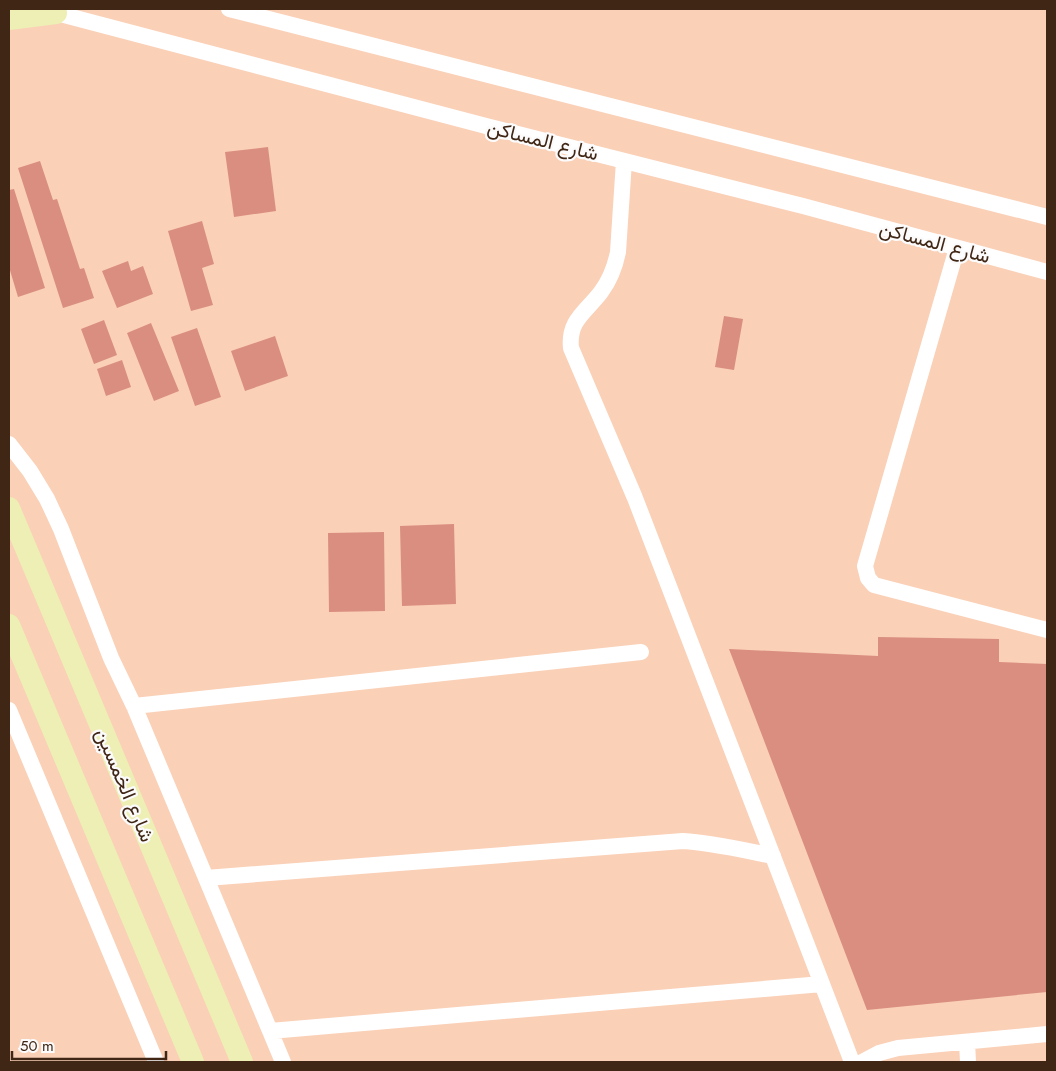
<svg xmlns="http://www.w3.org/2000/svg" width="1056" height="1071" font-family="Jost,Vazirmatn,sans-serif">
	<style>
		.building { fill: #da8e7f }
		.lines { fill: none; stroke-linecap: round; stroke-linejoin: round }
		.minor { stroke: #fff; stroke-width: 16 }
		.secondary { stroke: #eeefb4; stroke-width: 22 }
		.labels { text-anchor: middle; stroke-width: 4.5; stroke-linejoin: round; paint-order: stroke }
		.street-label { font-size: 20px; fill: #402615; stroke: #fbfbfb }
	</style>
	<rect width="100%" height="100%" fill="#fad0b7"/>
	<!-- building -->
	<path class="building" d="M268 147 276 211 234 217 225 152Z
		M40 161 53 200 57 199 80 269 84 268 94 298 63 308 18 168Z
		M14 189 45 288 18 297 9 267V190Z
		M202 221 214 264 202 268 213 305 191 311 168 231Z
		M128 261 131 271 143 266 153 294 117 308 102 271Z
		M724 316 743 319 734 370 715 367Z
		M104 320 117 355 94 364 81 329Z
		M151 323 179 391 154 401 127 333Z
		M197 328 221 397 195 406 171 337Z
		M275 336 288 376 245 391 231 351Z
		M122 360 131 387 106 396 97 369Z
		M454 524 456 604 402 606 400 526Z
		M384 532 385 611 329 612 328 533Z
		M878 637 999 639V662L1047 664V992L867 1010 729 649 878 656Z"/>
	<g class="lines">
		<!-- minor -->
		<path class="minor" d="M229 9 1047 217
			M45 10 486 126 803 206 1047 272
			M624 161 618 252C615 267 610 280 601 292 586 312 568 320 571 348L635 498 852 1062
			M957 248 865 566 868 578 874 585 1047 630
			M9 444 30 471 47 499 61 529 111 658 134 706 283 1062
			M134 706 641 652
			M9 710 156 1062
			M206 878 683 841C714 843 742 850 773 856
			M270 1031 822 984
			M967 1042 968 1062
			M862 1062 879 1053 898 1048 1047 1034"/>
		<!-- secondary -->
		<path class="secondary" d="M9 19 56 13
			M9 508 242 1062
			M9 625 193 1062"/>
	</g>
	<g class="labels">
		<!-- street labels -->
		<g class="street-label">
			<text transform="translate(543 140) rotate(14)" y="7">شارع المساكن</text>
			<text transform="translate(935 242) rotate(15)" y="7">شارع المساكن</text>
			<text transform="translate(125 785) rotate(67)" y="7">شارع الخمسين</text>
		</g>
	</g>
	<!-- border -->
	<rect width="1056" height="1071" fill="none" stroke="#402615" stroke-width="20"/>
	<!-- scale -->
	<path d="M12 1051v8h154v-8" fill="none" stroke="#402615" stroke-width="2.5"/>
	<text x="20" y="1051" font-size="15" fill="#402615" stroke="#fbfbfb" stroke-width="4" paint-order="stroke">50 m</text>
</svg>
